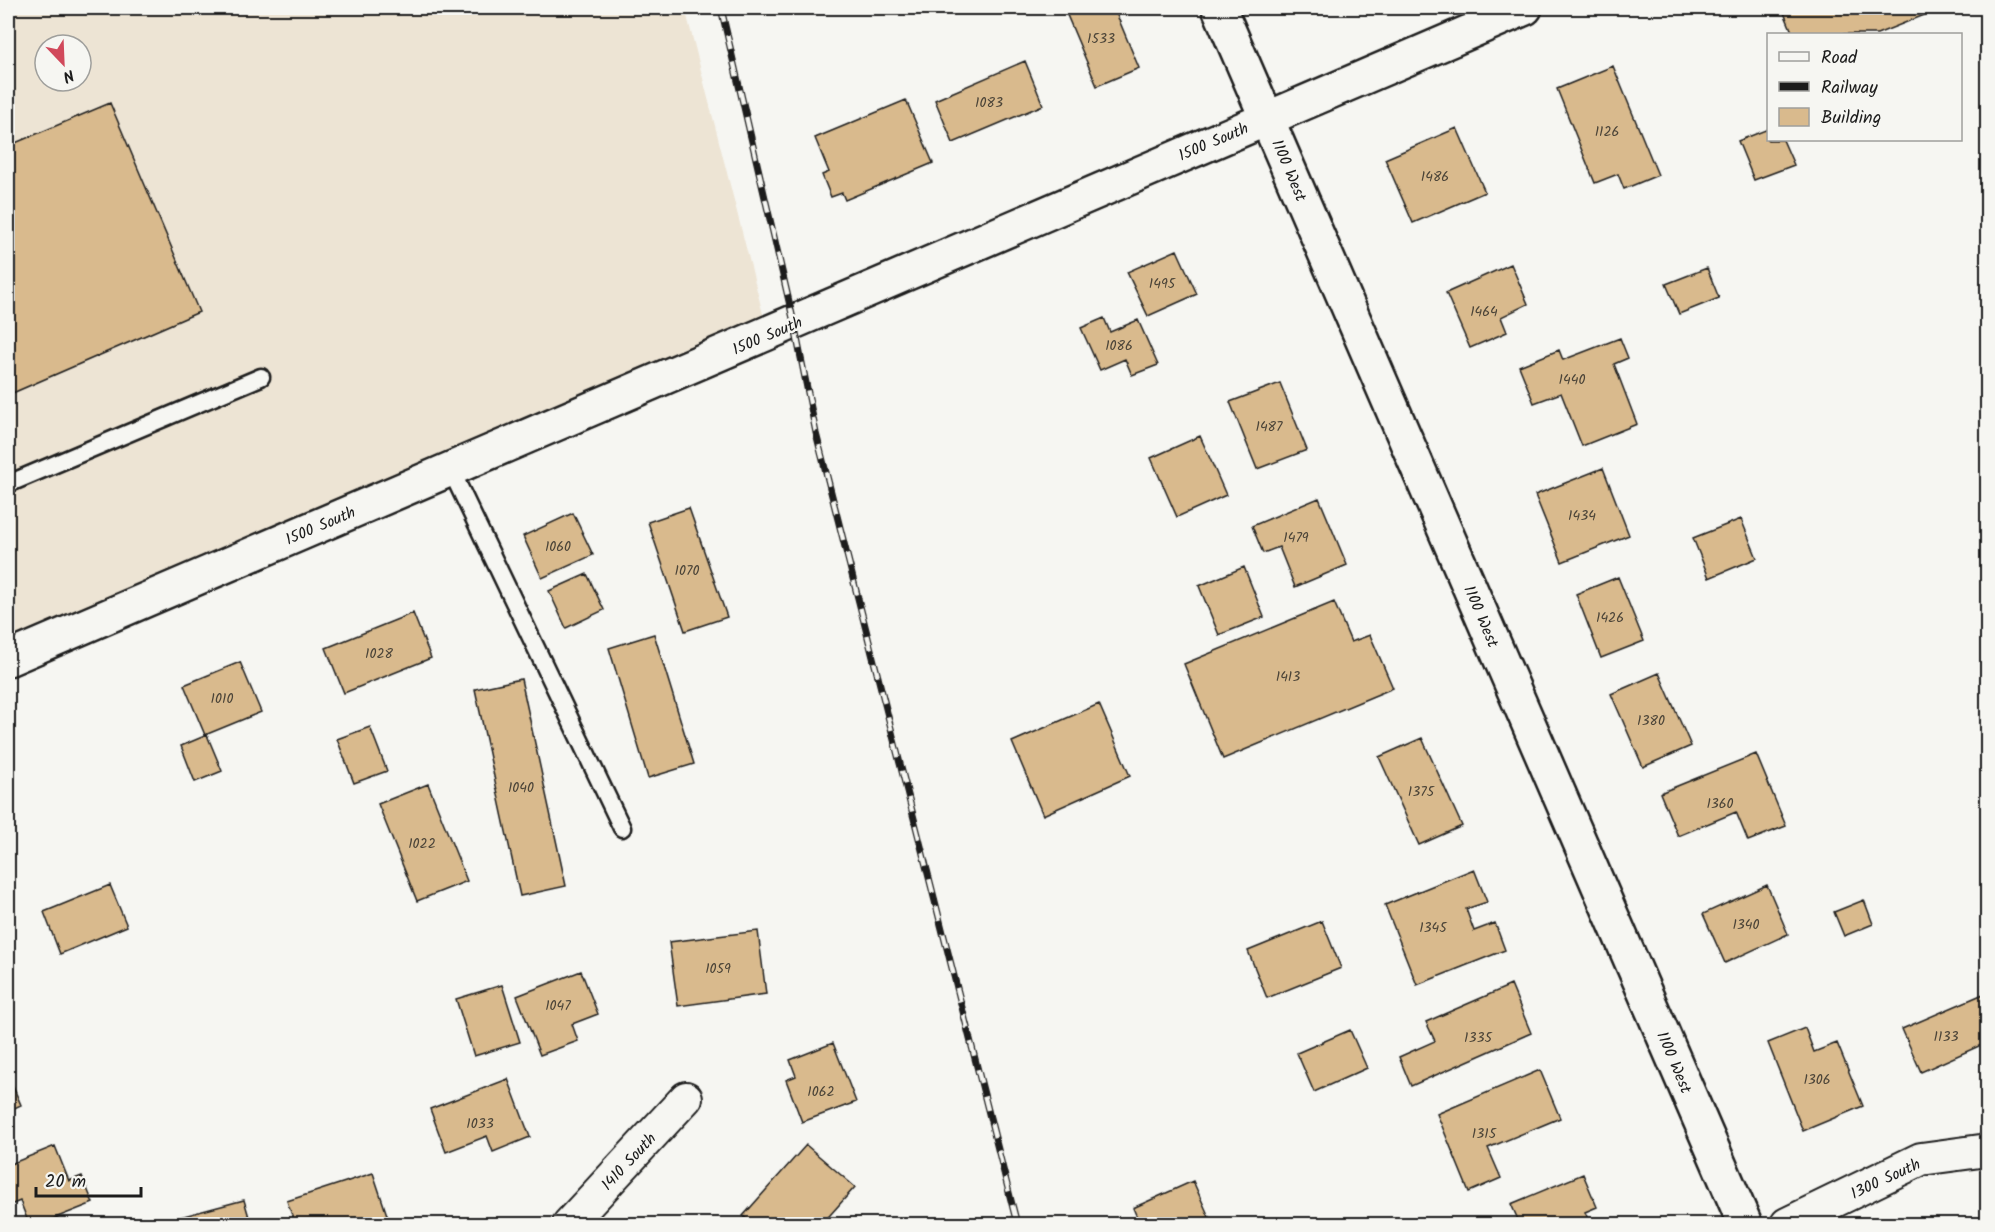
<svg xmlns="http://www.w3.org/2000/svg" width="1995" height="1232" font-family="Kalam,sans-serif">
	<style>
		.built { fill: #ede4d4; fill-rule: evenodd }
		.building { fill: #d9ba8d; stroke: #1c1c1c; stroke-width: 1.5 }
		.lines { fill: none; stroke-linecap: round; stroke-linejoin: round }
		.lane-casing { stroke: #1c1c1c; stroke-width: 21 }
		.street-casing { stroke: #1c1c1c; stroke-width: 36 }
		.secondary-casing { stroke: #1c1c1c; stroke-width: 38 }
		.lane { stroke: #f6f6f2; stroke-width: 16 }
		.street { stroke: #f6f6f2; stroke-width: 32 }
		.secondary { stroke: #f6f6f2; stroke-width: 33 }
		.rail-casing { stroke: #1c1c1c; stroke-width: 7 }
		.rail { stroke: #f6f6f2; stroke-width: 4.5; stroke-dasharray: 14; stroke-linecap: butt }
		.labels { text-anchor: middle; stroke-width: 5; stroke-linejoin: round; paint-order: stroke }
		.number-label { font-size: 14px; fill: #4b4438 }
		.street-label { font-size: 16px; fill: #1c1c1c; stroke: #f6f6f2 }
	</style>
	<rect width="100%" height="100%" fill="#f6f6f2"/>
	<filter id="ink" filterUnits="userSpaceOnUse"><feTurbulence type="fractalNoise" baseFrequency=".0167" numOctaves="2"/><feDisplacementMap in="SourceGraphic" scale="12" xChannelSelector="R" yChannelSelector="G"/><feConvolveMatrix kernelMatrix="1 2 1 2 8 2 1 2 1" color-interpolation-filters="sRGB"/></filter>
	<g filter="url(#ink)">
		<!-- built -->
		<path class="built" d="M8 8H685L764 318 8 641ZM45 45H81V81H45Z"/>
		<!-- building -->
		<path class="building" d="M1064 8H1114L1139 68 1097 86Z
			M1782 8H1942L1877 34H1793Z
			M1025 61 1043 105 953 143 935 100Z
			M1613 66 1658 175 1624 189 1618 174 1595 183 1557 89Z
			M906 100 933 163 845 200 842 193 831 197 822 175 829 172 815 138Z
			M110 103 199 312 8 395V146Z
			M1457 128 1485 192 1413 223 1385 159Z
			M1768 129V140H1783L1794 165 1754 180 1738 141Z
			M1177 250 1197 294 1148 316 1127 272Z
			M1511 264 1528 304 1501 317 1507 332 1470 348 1446 293Z
			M1707 268 1719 298 1679 314 1666 284Z
			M1104 318 1110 332 1138 320 1158 365 1132 375 1125 359 1100 370 1081 328Z
			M1620 338 1628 358 1614 364 1637 424 1582 446 1561 393 1534 403 1519 366 1559 350 1563 360Z
			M1280 383 1307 450 1257 469 1230 402Z
			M1200 436 1226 495 1177 517 1151 458Z
			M1603 468 1629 535 1562 562 1535 495Z
			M1319 498 1347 565 1295 587 1279 547 1263 553 1252 526Z
			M689 508 727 617 685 631 648 522Z
			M573 513 593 555 542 578 523 536Z
			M1741 519 1757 558 1709 578 1693 538Z
			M1244 567 1264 617 1219 635 1199 586Z
			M587 574 604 610 566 628 549 591Z
			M1618 577 1644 641 1601 658 1576 594Z
			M1334 602 1351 642 1370 635 1393 688 1223 759 1184 664Z
			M413 613 431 658 344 693 326 648Z
			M654 634 694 764 648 778 609 648Z
			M240 662 261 712 205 735 184 685Z
			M1659 673 1691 746 1643 767 1611 694Z
			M521 679 566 886 520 896 475 689Z
			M1099 704 1130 776 1043 815 1012 742Z
			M370 727 387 771 354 783 337 739Z
			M207 735 222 771 195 782 181 746Z
			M1422 738 1462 826 1419 845 1379 757Z
			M1756 754 1786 826 1748 841 1736 812 1678 836 1660 793Z
			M428 784 467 881 417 901 378 804Z
			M1474 869 1487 902 1466 909 1474 931 1495 923 1505 950 1417 985 1385 905Z
			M110 885 127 926 60 954 44 912Z
			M1767 885 1788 934 1725 963 1703 914Z
			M1864 900 1873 924 1844 936 1834 912Z
			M1322 921 1341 968 1267 998 1248 951Z
			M758 931 766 994 678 1006 669 942Z
			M581 971 598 1014 572 1024 578 1041 540 1055 517 996Z
			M502 985 520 1042 474 1056 456 999Z
			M1511 985 1531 1033 1411 1086 1399 1057 1435 1041 1426 1022Z
			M1988 992V1042L1921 1072 1902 1029Z
			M1805 1028 1814 1052 1837 1043 1863 1106 1803 1131 1768 1043Z
			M1350 1030 1367 1068 1314 1092 1297 1053Z
			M833 1043 856 1102 802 1122 786 1080 796 1076 790 1060Z
			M1540 1070 1560 1118 1488 1148 1501 1178 1469 1192 1437 1114Z
			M8 1075 21 1105 8 1111Z
			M508 1079 530 1137 493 1152 487 1136 446 1152 430 1109Z
			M806 1145 855 1187 822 1224H753L743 1216Z
			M55 1146 69 1181 82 1176 93 1203 40 1224H29L20 1201 8 1206V1165Z
			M373 1173 390 1224H295L287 1201Z
			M1583 1174 1597 1207 1585 1212 1590 1224H1520L1511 1204Z
			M1193 1181 1209 1217 1191 1224H1140L1133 1208Z
			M244 1200 251 1224H161V1222Z"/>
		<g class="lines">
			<defs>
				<path id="lane" d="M451 470 622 828
					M8 484 261 377"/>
				<path id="street" d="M569 1224 686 1098
					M1787 1224 1921 1159 1988 1150"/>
				<path id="secondary" d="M1219 8 1745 1224
					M8 659 1525 8"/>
			</defs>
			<!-- lane casing -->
			<use href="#lane" class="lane-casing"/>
			<!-- street casing -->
			<use href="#street" class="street-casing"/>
			<!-- secondary casing -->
			<use href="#secondary" class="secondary-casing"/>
			<!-- lane -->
			<use href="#lane" class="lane"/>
			<!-- street -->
			<use href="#street" class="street"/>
			<!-- secondary -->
			<use href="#secondary" class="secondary"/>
			<defs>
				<path id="rail" d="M721 8 794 323 816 433 1017 1224"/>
			</defs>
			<!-- rail casing -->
			<use href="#rail" class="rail-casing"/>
			<!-- rail -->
			<use href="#rail" class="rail"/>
		</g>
	</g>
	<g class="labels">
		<!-- number labels -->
		<g class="number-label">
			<text x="1101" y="43">1533</text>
			<text x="989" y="107">1083</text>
			<text x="1607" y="136">1126</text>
			<text x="1435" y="181">1486</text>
			<text x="1162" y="288">1495</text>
			<text x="1484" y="316">1464</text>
			<text x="1119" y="350">1086</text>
			<text x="1572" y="384">1440</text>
			<text x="1269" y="431">1487</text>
			<text x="1582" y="520">1434</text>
			<text x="1296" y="542">1479</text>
			<text x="558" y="551">1060</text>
			<text x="687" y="575">1070</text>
			<text x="1610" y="622">1426</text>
			<text x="379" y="658">1028</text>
			<text x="1288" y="681">1413</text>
			<text x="222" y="703">1010</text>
			<text x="1651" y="725">1380</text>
			<text x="521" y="792">1040</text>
			<text x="1421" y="796">1375</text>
			<text x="1720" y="808">1360</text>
			<text x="422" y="848">1022</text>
			<text x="1746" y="929">1340</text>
			<text x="1433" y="932">1345</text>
			<text x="718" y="973">1059</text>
			<text x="558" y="1010">1047</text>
			<text x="1946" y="1041">1133</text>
			<text x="1478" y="1042">1335</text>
			<text x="1817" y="1084">1306</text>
			<text x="821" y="1096">1062</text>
			<text x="480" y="1128">1033</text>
			<text x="1484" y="1138">1315</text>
		</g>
		<!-- street labels -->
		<g class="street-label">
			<text transform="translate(1213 141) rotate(-23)" y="6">1500 South</text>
			<text transform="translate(1290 170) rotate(67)" y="6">1100 West</text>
			<text transform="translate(767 335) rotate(-23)" y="6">1500 South</text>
			<text transform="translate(320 525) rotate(-23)" y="6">1500 South</text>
			<text transform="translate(1482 616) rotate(67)" y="6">1100 West</text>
			<text transform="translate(1675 1062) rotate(67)" y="6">1100 West</text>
			<text transform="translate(628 1161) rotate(-47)" y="6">1410 South</text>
			<text transform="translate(1885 1178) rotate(-25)" y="6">1300 South</text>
		</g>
	</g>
	<!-- margin -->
	<rect width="1995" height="1232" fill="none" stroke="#f6f6f2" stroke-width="30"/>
	<rect x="15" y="15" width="1965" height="1202" fill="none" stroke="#1c1c1c" stroke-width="2" filter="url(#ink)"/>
	<!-- legend -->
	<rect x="1767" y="33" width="195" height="108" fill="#f6f6f2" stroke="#9f9f9c" stroke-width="1.5"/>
	<rect x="1779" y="52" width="30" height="9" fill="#f6f6f2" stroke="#9f9f9c" stroke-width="1.5"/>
	<text x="1821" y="63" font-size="18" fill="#1c1c1c">Road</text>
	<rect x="1779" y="82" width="30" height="9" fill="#1c1c1c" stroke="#9f9f9c" stroke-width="1.5"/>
	<text x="1821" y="93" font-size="18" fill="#1c1c1c">Railway</text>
	<rect x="1779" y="108" width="30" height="18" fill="#d9ba8d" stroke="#9f9f9c" stroke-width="1.5"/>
	<text x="1821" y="123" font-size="18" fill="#1c1c1c">Building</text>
	<!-- north arrow -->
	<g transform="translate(63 63) rotate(157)"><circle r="28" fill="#f6f6f2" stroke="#9f9f9c" stroke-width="1.5"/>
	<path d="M0-4.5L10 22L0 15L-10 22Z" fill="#d1495b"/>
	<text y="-9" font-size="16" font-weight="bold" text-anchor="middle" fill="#1c1c1c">N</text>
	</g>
	<!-- scale -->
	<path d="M36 1187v9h105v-9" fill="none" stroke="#1c1c1c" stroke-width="3"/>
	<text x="45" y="1187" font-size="18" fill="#1c1c1c" stroke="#f6f6f2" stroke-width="4.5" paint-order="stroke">20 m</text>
</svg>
